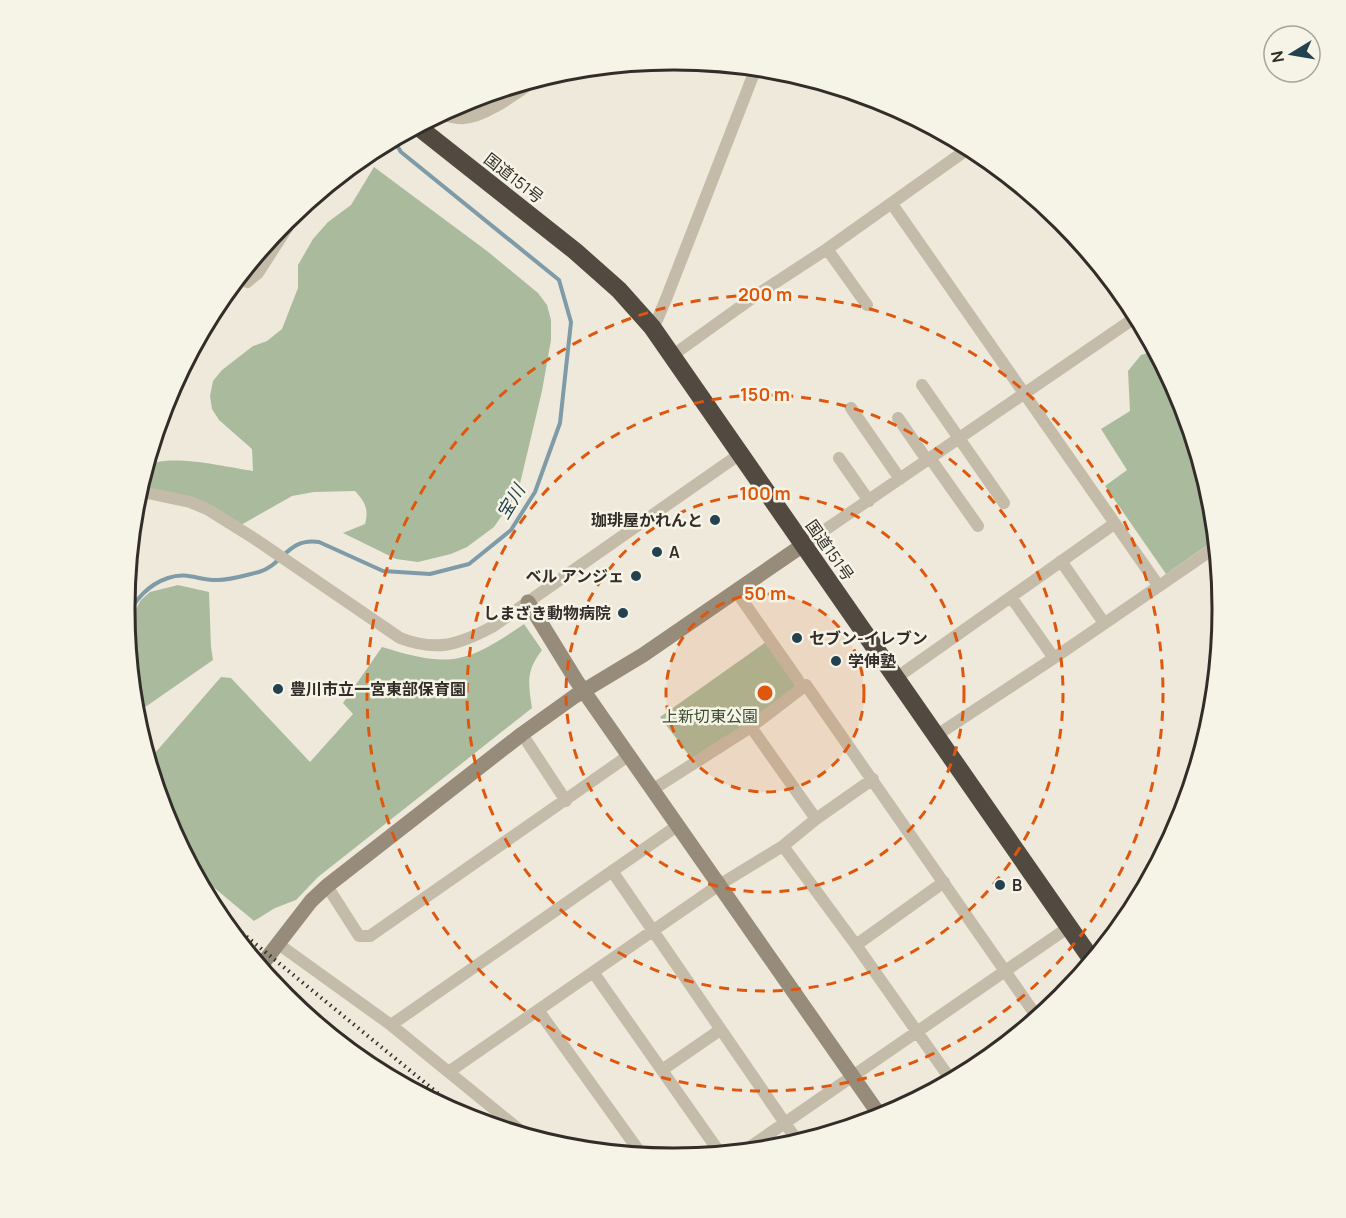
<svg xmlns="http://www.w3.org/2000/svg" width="1346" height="1218" font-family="Manrope,'Noto Sans JP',sans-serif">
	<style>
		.green { fill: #aabb9d }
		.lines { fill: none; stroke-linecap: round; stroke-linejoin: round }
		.stream { stroke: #7e9ba7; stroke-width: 4 }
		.street { stroke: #c4bca9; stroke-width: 12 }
		.secondary { stroke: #978c7a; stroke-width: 15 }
		.highway { stroke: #524a40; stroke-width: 18 }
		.rail { stroke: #322d28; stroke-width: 4; stroke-dasharray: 1.5 4.5; stroke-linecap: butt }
		.ring { fill: none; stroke: #df570d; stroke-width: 3; stroke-dasharray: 10 8 }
		.poi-dot { fill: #23414e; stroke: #f6f3e7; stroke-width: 2 }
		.labels { text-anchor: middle; stroke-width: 5; stroke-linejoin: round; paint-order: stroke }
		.street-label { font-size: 16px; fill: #322d28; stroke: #f6f3e7 }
		.poi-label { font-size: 16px; font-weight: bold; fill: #322d28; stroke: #f6f3e7; text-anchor: start }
		.park-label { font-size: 16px; fill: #3b4d2f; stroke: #f6f3e7 }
		.water-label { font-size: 18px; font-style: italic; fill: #23414e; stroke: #f6f3e7 }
		.rim { fill: none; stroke: #322d28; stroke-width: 3 }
		.centre { fill: #df570d; stroke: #f6f3e7; stroke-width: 3 }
		.ring-label { font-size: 18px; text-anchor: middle; font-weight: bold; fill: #df570d; stroke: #f6f3e7; stroke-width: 5; stroke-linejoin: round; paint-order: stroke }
	</style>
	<rect width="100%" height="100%" fill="#eee9db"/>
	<!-- green -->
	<path class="green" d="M374 167 487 251 538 293 547 305 551 320V340L542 391 518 492 494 527 467 547 451 554 418 562 396 559 343 533 365 524C369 509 365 502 355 491L314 492 292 496 241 525 139 487 145 466C171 453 224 467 253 471L252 449 219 420 212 409 210 396 213 381 222 370 253 346 267 341 282 329 298 288V265L313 239 328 222 351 205Z
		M1155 351 1180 399 1212 502 1215 540 1166 574 1105 486 1127 470 1101 429 1130 411 1128 371 1141 355Z
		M178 585 209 592 211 647 213 660 138 712 145 725V740L142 741 134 716 126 626 141 600 150 592Z
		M524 624 542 650C526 671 528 682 532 708L318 877 296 900 275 908 254 921 193 870 166 819 148 761 221 677 231 678 310 762 353 714 343 703 382 647C450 668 466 664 524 624Z
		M766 642 797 688 695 763 660 717Z"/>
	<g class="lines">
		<!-- stream -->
		<path class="stream" d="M125 618C136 600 147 585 168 578 188 571 199 581 218 580 231 580 246 575 259 572 283 565 288 537 319 542L383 571 430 574 469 564 511 530 535 492 560 423 571 322 559 280 401 152 393 139"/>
		<!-- street -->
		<path class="street" d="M441 114C448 116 456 119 464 118 486 117 519 91 537 79
			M892 204 1158 585
			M827 249 867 305
			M239 276 247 282 258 273 300 208
			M652 327 657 320 666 299 756 68
			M673 355 758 294 827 249 969 148
			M922 385 1004 503
			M164 404 183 374 181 370
			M851 408 900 479
			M898 418 927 460
			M839 458 869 501
			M930 458 978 526
			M138 491 190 502 207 509 255 539 400 638C437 652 458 645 492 627L740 454
			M803 545 1136 317
			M1061 561 1104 623
			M736 591 798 680
			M1011 597 1054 658
			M896 678 1114 524
			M751 727 816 819
			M522 734 566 801
			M937 735 1054 658 1216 547
			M652 790 751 727 806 685 1037 1017
			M783 846 856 945 951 1080
			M612 871 798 1142
			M327 886 359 936H370L628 756
			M277 943 391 1025 527 1136
			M856 945 944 882
			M593 972 720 1153
			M538 1010 642 1155
			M391 1025 677 826
			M662 1070 720 1030
			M450 1071 719 885 783 846 816 819 873 779
			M744 1151 1069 927"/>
		<!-- secondary -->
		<path class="secondary" d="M528 602 576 680 881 1117
			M260 967 311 901 327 886 522 734 575 696 643 655 803 545"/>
		<!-- highway -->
		<path class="highway" d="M417 126 575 251 619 290 652 327 1092 960"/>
		<!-- rail -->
		<path class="rail" d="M214 910 468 1118"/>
	</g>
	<!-- distance rings -->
	<circle cx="765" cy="693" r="99" fill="#df570d" fill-opacity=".12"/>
	<g class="ring">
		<circle cx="765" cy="693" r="99"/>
		<circle cx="765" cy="693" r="199"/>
		<circle cx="765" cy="693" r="298"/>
		<circle cx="765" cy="693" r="398"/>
	</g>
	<!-- markers -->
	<g class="poi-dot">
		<circle cx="715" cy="520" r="6"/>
		<circle cx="657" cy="552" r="6"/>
		<circle cx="636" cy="576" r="6"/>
		<circle cx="623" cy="613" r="6"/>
		<circle cx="797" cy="638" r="6"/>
		<circle cx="836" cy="661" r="6"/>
		<circle cx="278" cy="689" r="6"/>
		<circle cx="1000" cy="885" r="6"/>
	</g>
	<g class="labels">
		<!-- street labels -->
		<g class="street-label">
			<text transform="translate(514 178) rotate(38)" y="6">国道151号</text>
			<text transform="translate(830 550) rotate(55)" y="6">国道151号</text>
		</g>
		<!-- poi labels -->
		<g class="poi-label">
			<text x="703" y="526" text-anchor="end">珈琲屋かれんと</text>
			<text x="669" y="558">A</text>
			<text x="624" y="582" text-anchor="end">ベル アンジェ</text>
			<text x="611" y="619" text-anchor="end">しまざき動物病院</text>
			<text x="809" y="644">セブン-イレブン</text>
			<text x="848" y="667">学伸塾</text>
			<text x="290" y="695">豊川市立一宮東部保育園</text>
			<text x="1012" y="891">B</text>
		</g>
		<!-- park labels -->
		<g class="park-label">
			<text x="710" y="722">上新切東公園</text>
		</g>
		<!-- water labels -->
		<g class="water-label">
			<text transform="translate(511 502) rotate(-59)" y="6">宝川</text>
		</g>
	</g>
	<!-- crop -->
	<path d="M0 0H1346V1218H0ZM673 70H674A538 538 0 0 1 1212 608V610A538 538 0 0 1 674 1148H673A538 538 0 0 1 135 610V608A538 538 0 0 1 673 70Z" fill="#f6f3e7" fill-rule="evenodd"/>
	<path class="rim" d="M673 70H674A538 538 0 0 1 1212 608V610A538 538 0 0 1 674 1148H673A538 538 0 0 1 135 610V608A538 538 0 0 1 673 70Z"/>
	<circle cx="765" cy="693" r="9" class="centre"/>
	<g class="ring-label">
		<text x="765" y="301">200 m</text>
		<text x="765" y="401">150 m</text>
		<text x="765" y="500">100 m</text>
		<text x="765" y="600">50 m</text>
	</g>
	<!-- north arrow -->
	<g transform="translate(1292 54) rotate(259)"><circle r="28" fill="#f6f3e7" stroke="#a8a49b" stroke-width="1.5"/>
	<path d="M0-4.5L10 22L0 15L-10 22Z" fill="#23414e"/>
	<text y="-9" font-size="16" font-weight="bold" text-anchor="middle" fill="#322d28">N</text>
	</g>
</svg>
